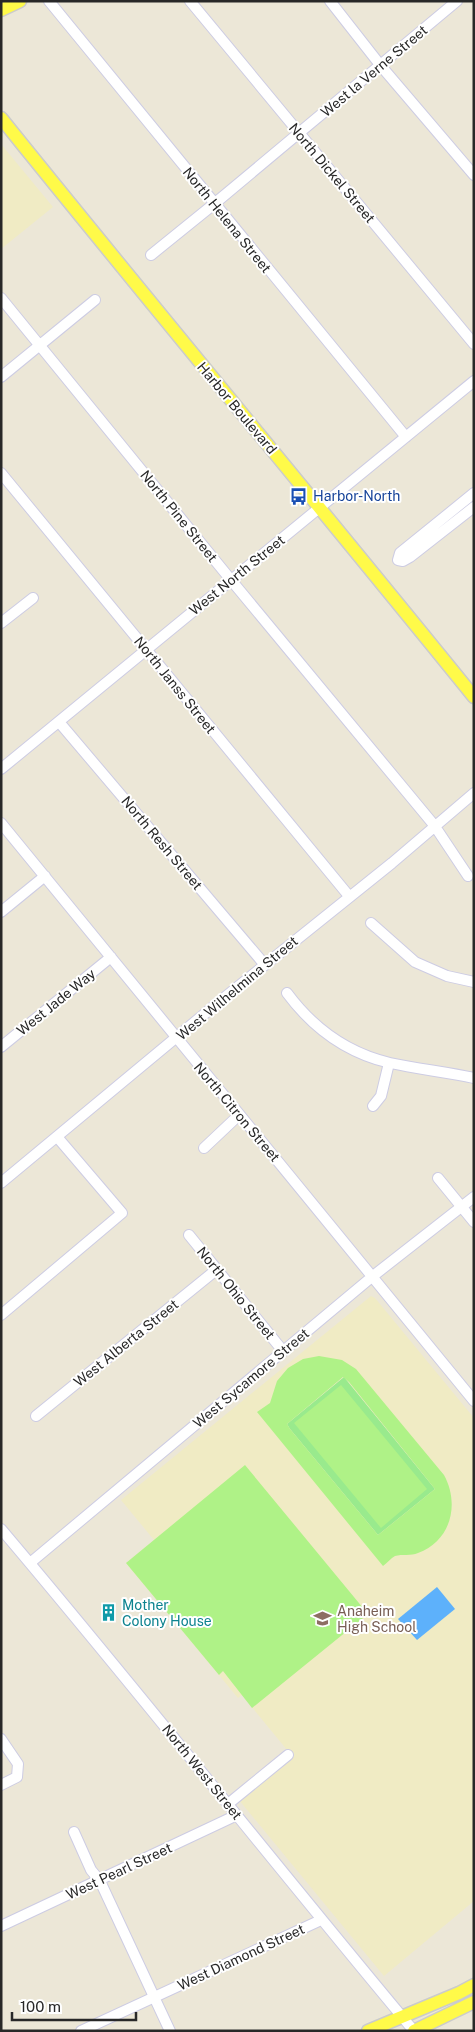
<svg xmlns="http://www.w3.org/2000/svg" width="475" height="2032" font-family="'Public Sans',sans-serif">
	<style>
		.education { fill: #f0ebc4 }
		.green { fill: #99ea8d }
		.pitch { fill: #aff287; fill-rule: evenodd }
		.water { fill: #5db1fb }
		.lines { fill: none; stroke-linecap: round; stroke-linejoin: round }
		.minor-casing { stroke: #cdcce3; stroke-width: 12 }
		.major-casing { stroke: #cbcbcb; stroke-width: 15 }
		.minor { stroke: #fff; stroke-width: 10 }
		.major { stroke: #fffa49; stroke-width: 12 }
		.labels { text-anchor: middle; stroke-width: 4; stroke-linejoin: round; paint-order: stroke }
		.street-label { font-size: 14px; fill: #282828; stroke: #fff }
		.transit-label { font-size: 14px; fill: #164399; stroke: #fff; text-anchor: start }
		.culture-label { font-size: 14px; fill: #0d838f; stroke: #fff; text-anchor: start }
		.education-label { font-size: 14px; fill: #785e54; stroke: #fff; text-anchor: start }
	</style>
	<rect width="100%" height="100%" fill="#ece7d7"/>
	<!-- education -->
	<path class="education" d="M1 144 53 207 1 249Z
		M371 1296 375 1298 474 1418V1901L384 1976 239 1800 292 1756 242 1695 238 1698 126 1563 154 1540 121 1500Z"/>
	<!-- green -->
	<path class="green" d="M344 1377 435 1489 378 1535 290 1429 287 1424Z"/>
	<!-- pitch -->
	<path class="pitch" d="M319 1356 342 1360 356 1369 444 1475C460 1504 451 1541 418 1553 411 1556 402 1554 395 1556 391 1558 387 1563 383 1566L257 1412 270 1403 277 1381 288 1368 303 1359ZM343 1377 349 1382 435 1489 378 1535 290 1429 287 1424Z
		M341 1385 427 1489 381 1528 294 1423Z
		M245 1465 368 1614 252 1708 223 1671 219 1675 126 1563Z"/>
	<!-- water -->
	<path class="water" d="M437 1587 455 1609 417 1640 398 1619Z"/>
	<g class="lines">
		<defs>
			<path id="minor" d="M49 1 406 437
				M190 1 474 344
				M330 1 381 66 474 175
				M151 255 214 204 457 1
				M1 298 231 580 434 825 468 876
				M1 377 95 300
				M1 473 349 896
				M474 493 400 553 398 560 403 561 410 557 474 507
				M1 623 33 598
				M59 722 265 965
				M1 769 474 381
				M1 823 474 1401
				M1 912 45 876
				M371 923 415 962 447 976 474 982
				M287 993C313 1028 347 1053 390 1063 418 1069 446 1072 474 1078
				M1 1047 111 957
				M373 1106 381 1096 389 1063
				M204 1148 239 1115
				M438 1178 474 1222
				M1 1183 220 1001 392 863 474 793
				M189 1235 283 1351
				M1 1315 122 1213 58 1138
				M36 1416 216 1270
				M1 1529C141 1694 275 1865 414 2031
				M30 1563 373 1276 474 1197
				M1 1739 18 1764 17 1777 1 1785
				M228 1804 288 1755
				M74 1832 91 1870 100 1881 170 2031
				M1 1926 237 1815
				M81 2031 321 1920"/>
			<path id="major" d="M1 10 20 1
				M1 118C157 312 317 503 474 697
				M368 2031 459 1993 474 1985
				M414 2031 474 2002"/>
		</defs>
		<!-- minor casing -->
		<use href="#minor" class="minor-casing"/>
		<!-- major casing -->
		<use href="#major" class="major-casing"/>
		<!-- minor -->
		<use href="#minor" class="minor"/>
		<!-- major -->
		<use href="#major" class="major"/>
	</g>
	<!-- icons -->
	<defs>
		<symbol id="bus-bare" viewBox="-9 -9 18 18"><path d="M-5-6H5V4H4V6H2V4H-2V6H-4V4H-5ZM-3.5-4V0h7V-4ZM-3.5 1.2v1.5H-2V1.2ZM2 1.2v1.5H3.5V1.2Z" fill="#1a4fb4" stroke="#fff" stroke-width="2.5" paint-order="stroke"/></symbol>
		<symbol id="building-bare" viewBox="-9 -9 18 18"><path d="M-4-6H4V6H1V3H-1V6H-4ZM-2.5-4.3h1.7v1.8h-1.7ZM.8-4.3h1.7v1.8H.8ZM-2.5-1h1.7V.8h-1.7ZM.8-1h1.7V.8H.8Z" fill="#0f9aa8" stroke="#fff" stroke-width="2.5" paint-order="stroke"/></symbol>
		<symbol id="school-bare" viewBox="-9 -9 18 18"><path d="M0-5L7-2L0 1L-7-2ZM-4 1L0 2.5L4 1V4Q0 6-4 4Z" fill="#8d6e63" stroke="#fff" stroke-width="2.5" paint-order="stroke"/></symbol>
	</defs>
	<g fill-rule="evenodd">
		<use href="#bus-bare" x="286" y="484" width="25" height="25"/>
		<use href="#building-bare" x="96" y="1600" width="25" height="25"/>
		<use href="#school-bare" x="310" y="1606" width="25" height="25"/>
	</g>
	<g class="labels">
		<!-- street labels -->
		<g class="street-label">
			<text transform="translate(374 71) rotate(-40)" y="5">West la Verne Street</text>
			<text transform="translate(332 173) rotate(50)" y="5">North Dickel Street</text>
			<text transform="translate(227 220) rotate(51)" y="5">North Helena Street</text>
			<text transform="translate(237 408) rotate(50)" y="5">Harbor Boulevard</text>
			<text transform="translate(179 516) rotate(51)" y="5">North Pine Street</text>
			<text transform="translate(237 575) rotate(-39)" y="5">West North Street</text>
			<text transform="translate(175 685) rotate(51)" y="5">North Janss Street</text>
			<text transform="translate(162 843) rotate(50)" y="5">North Resh Street</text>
			<text transform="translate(237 988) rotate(-40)" y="5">West Wilhelmina Street</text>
			<text transform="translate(56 1002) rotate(-39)" y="5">West Jade Way</text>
			<text transform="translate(237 1112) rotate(50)" y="5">North Citron Street</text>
			<text transform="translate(236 1293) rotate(51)" y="5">North Ohio Street</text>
			<text transform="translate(126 1343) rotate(-39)" y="5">West Alberta Street</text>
			<text transform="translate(251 1378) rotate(-40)" y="5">West Sycamore Street</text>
			<text transform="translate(202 1772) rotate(51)" y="5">North West Street</text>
			<text transform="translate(119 1871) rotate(-25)" y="5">West Pearl Street</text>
			<text transform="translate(241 1957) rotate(-25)" y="5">West Diamond Street</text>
		</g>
		<!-- transit labels -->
		<g class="transit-label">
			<text x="313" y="501">Harbor-North</text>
		</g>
		<!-- culture labels -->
		<g class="culture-label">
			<text x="122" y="1610">Mother<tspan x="122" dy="16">Colony House</tspan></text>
		</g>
		<!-- education labels -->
		<g class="education-label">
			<text x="337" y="1616">Anaheim<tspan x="337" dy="16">High School</tspan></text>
		</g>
	</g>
	<!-- border -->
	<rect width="475" height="2032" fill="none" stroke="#282828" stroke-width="5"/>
	<!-- scale -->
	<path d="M12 2012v8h124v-8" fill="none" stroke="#282828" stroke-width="2.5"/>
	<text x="20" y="2012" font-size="15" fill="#282828" stroke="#ffffff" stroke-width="4" paint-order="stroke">100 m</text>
</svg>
